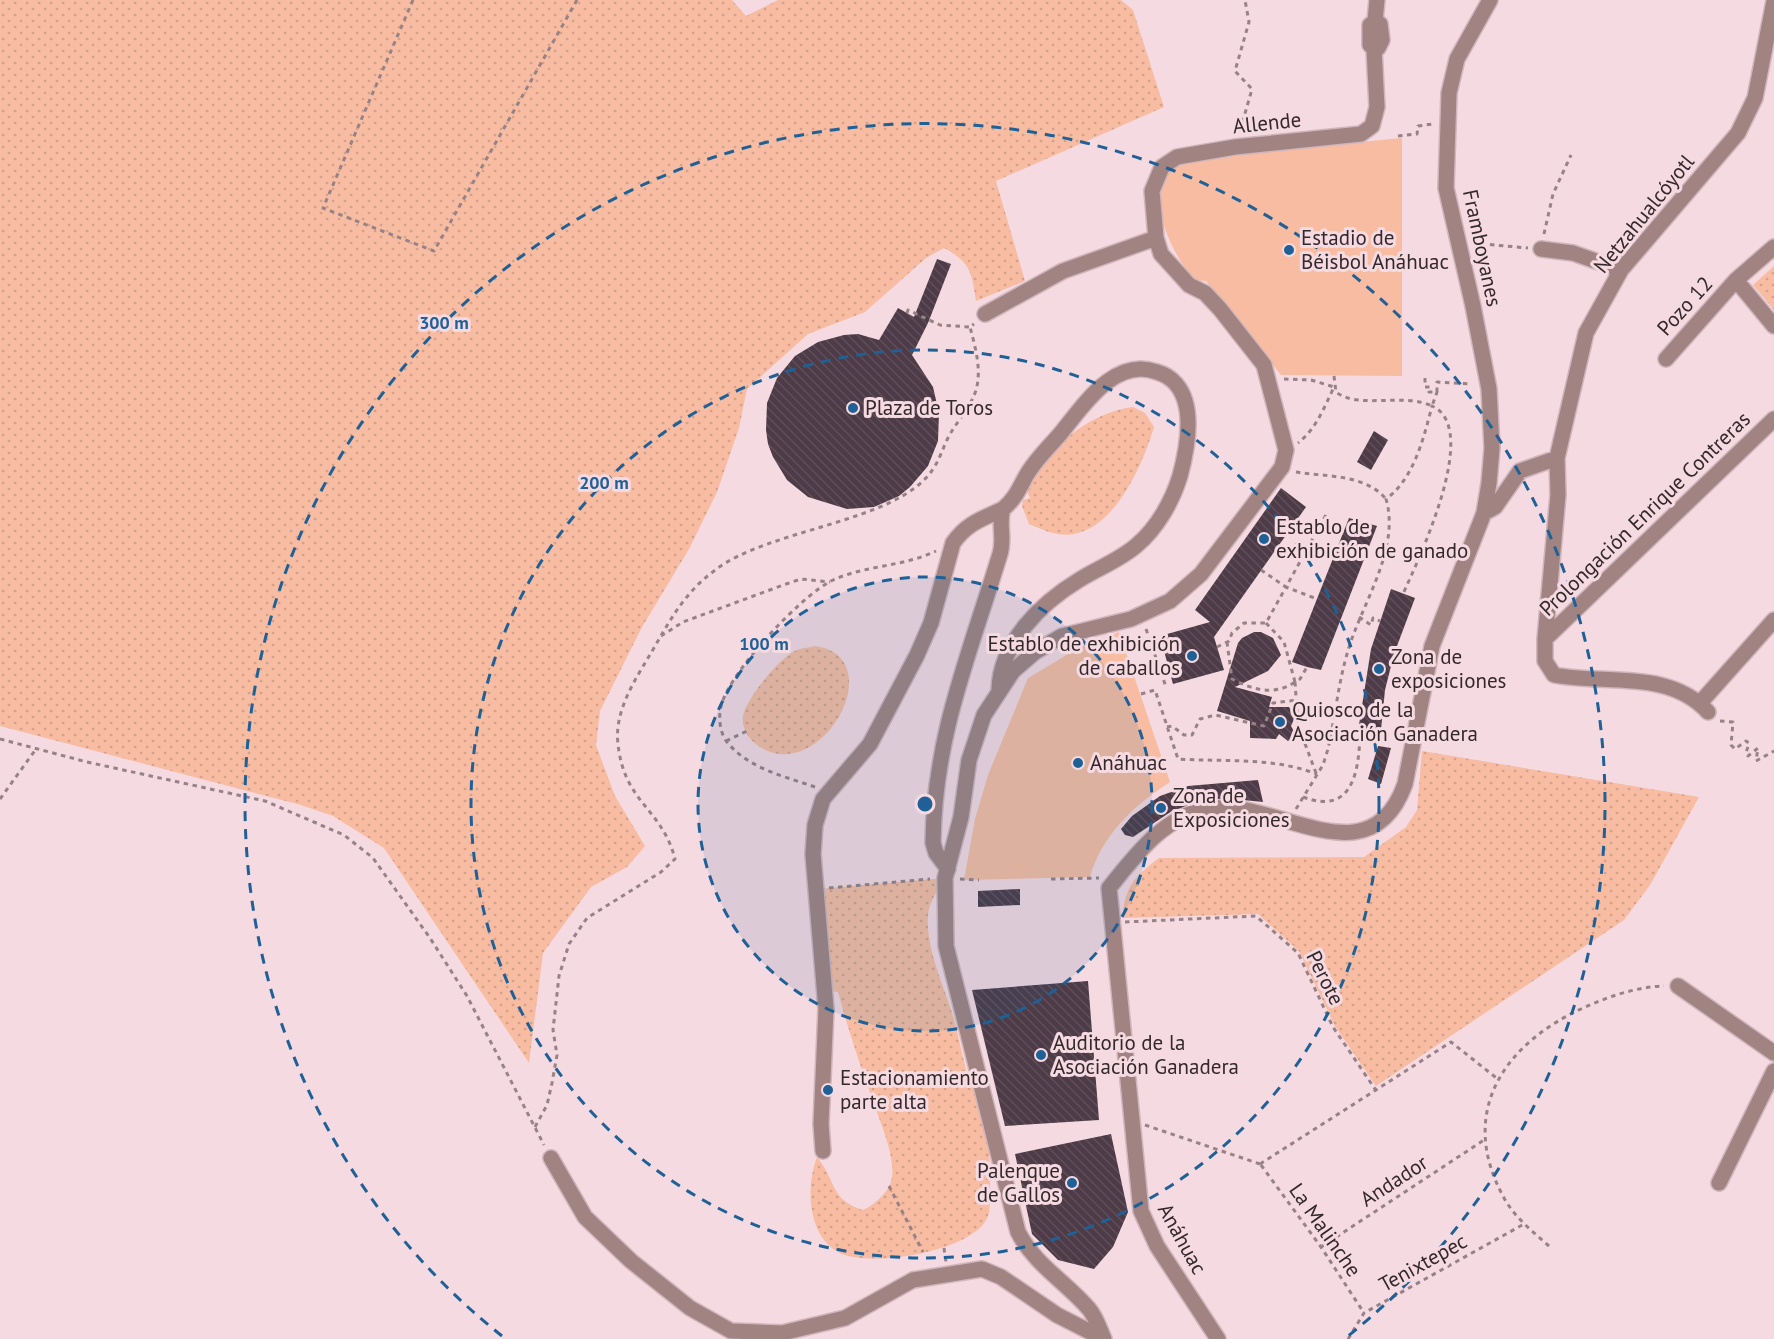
<svg xmlns="http://www.w3.org/2000/svg" width="1774" height="1339" font-family="'PT Sans',sans-serif">
	<style>
		.grass { fill: url(#grass-dots) }
		.pitch { fill: #f7bca1 }
		.building { fill: url(#building-back-hatch) }
		.lines { fill: none; stroke-linecap: round; stroke-linejoin: round }
		.minor-casing { stroke: #cfb6bd; stroke-width: 18 }
		.path { stroke: #968287; stroke-width: 3; stroke-dasharray: 4.5 4.5; stroke-linecap: butt }
		.minor { stroke: #a18381; stroke-width: 15 }
		.ring { fill: none; stroke: #1f6096; stroke-width: 3; stroke-dasharray: 10 8 }
		.poi-dot { fill: #1f6096; stroke: #f6dae1; stroke-width: 2 }
		.labels { text-anchor: middle; stroke-width: 6; stroke-linejoin: round; paint-order: stroke }
		.street-label { font-size: 21px; fill: #33282b; stroke: #f6dae1 }
		.poi-label { font-size: 21px; fill: #33282b; stroke: #f6dae1; text-anchor: start }
		.centre { fill: #1f6096; stroke: #f6dae1; stroke-width: 3 }
		.ring-label { font-size: 18px; text-anchor: middle; font-weight: bold; fill: #1f6096; stroke: #f6dae1; stroke-width: 6; stroke-linejoin: round; paint-order: stroke }
	</style>
	<defs>
		<pattern id="grass-dots" width="8" height="8" patternUnits="userSpaceOnUse" patternTransform="scale(1.5)"><rect width="8" height="8" fill="#f7bca1"/><path d="M2 2h.1M6 6h.1" fill="none" stroke="#d4a28b" stroke-width="1.8" stroke-linecap="round"/></pattern>
		<pattern id="building-back-hatch" width="6" height="6" patternUnits="userSpaceOnUse" patternTransform="scale(1.5)"><rect width="6" height="6" fill="#4d3b47"/><path d="M-1 5l2 2M0 0l6 6M5-1l2 2" fill="none" stroke="#5f4f59"/></pattern>
	</defs>
	<rect width="100%" height="100%" fill="#f6dae1"/>
	<!-- grass -->
	<path class="grass" d="M0 0H732L746 16 778 0H1121L1133 10 1164 107 996 181 1025 281 976 301C972 272 970 262 944 248L926 258 865 312 808 334 747 389 739 428 717 492 689 549 642 627 600 711 596 745 615 796 645 846 627 867 591 887 543 953 529 1063 384 848 333 816 301 805 0 726Z
		M1774 266V310L1753 285Z
		M1133 407 1145 413 1154 427C1143 463 1117 526 1074 534 1058 537 1043 530 1029 524L1022 506 1023 500 1030 498 1026 489C1044 451 1089 412 1133 407Z
		M815 646C884 655 836 760 779 754 761 752 740 736 743 716 746 699 778 660 793 652 799 648 808 648 815 646Z
		M1422 751 1699 797 1650 885 1624 920 1376 1086 1335 1026 1299 951 1258 914 1122 918C1126 885 1133 878 1159 858L1364 857 1406 827 1417 810Z
		M945 878C939 888 929 902 928 915 926 951 943 982 953 1016 958 1033 961 1051 966 1069 970 1082 977 1094 982 1107 989 1130 990 1160 990 1184 989 1194 991 1207 988 1216 975 1252 867 1269 838 1252 807 1235 806 1186 817 1157 836 1180 830 1200 863 1210 876 1204 890 1191 892 1177 895 1155 880 1122 873 1101 860 1065 848 1029 838 992L830 991 817 889Z"/>
	<!-- pitch -->
	<path class="pitch" d="M1402 138V376L1281 375 1206 281 1194 280C1174 256 1147 205 1166 174 1170 169 1179 164 1185 159Z
		M1119 632 1170 782C1134 805 1102 835 1090 877L964 880 975 819 988 775 1028 678 1085 644Z"/>
	<!-- building -->
	<path class="building" d="M937 259 951 264 928 323 912 355 933 387 939 413 938 441 928 466 910 487 899 496 874 507 847 509 808 497 787 480 773 457 768 444 766 430 767 403 777 378 795 356 818 342 844 335 858 334 879 340 898 308 914 317Z
		M1374 431 1388 440 1371 470 1357 462Z
		M1281 488 1306 507 1214 637 1224 670 1173 684 1160 636 1210 622 1195 610Z
		M1349 518 1377 526 1321 670 1307 667 1292 662Z
		M1391 589 1415 598 1394 654 1385 690 1381 730 1358 731 1371 649Z
		M1254 632H1261L1273 638 1281 655 1268 671 1235 687 1272 697 1269 707H1289L1295 717 1291 726 1296 735 1288 741 1279 734 1276 739 1250 738V721L1217 711 1238 643 1242 638Z
		M1378 746 1391 748 1381 784 1368 779Z
		M1258 780 1263 802 1233 799 1205 800 1172 811 1133 837 1125 835 1121 829 1132 816 1160 796 1188 786Z
		M1020 889V905L978 907V891Z
		M1088 981 1099 1120 1005 1126 972 990Z
		M1111 1134 1128 1212 1113 1247 1094 1269 1058 1260 1032 1234 1015 1154Z"/>
	<g class="lines">
		<defs>
			<path id="minor" d="M1374 49 1378 48 1382 40 1380 24 1375 21
				M1541 249 1573 253 1621 270
				M1736 280 1774 326
				M985 314 1063 271 1156 238
				M1666 359 1736 280 1774 247
				M1484 513 1495 507 1520 471 1557 458
				M1545 639 1774 419
				M1700 703 1774 620
				M1708 712C1669 669 1605 685 1554 675L1545 661V639L1558 495 1557 458 1586 333 1621 270 1738 133 1755 98 1774 1
				M948 869 936 853 933 843C934 736 970 653 1000 554 1005 538 998 524 1003 509 1015 499 1019 489 1026 476 1035 460 1049 447 1061 433 1083 406 1115 356 1157 372 1164 374 1171 378 1176 384 1196 407 1187 450 1180 476 1172 502 1157 528 1137 545 1120 560 1098 568 1079 580 1041 603 1000 643 999 690
				M1678 986 1774 1053
				M823 1151 821 1124 826 1009 813 854 815 825 823 799 870 744 917 655 931 623 953 543C967 523 982 519 1003 509
				M551 1158 585 1217 631 1261 690 1308 731 1331 782 1333 845 1318 913 1280 982 1269 1001 1277 1057 1315 1104 1339
				M1719 1183 1774 1071
				M1104 1339C1100 1330 1096 1317 1089 1309 1066 1282 1035 1265 1018 1232L946 946 945 878 961 817 969 760 984 715 1013 671 1035 652 1062 636 1131 619 1170 601 1201 574 1282 467 1286 450 1264 365 1220 309 1205 293 1189 285 1161 254 1156 238 1152 191 1162 167 1177 157 1235 147 1361 134 1372 126 1377 107 1374 49 1370 45V25L1375 21 1377 0
				M1218 1339 1157 1246 1141 1211 1109 888C1135 856 1163 817 1207 809 1274 796 1369 884 1405 784L1432 646 1484 513 1489 483 1492 448 1489 389 1473 306 1446 188 1449 93 1457 59 1490 0"/>
		</defs>
		<!-- minor casing -->
		<use href="#minor" class="minor-casing"/>
		<!-- path -->
		<path class="path" d="M413 0 323 208 434 251 577 0
			M1240 131 1252 89 1235 71 1249 22 1245 0
			M1398 136 1417 134 1418 126 1433 124
			M1544 234 1553 194 1571 155
			M1472 243 1528 248
			M907 313 908 310 940 325 970 327
			M1334 376 1336 392C1359 410 1403 392 1432 406L1437 392
			M1425 378V387H1430L1429 392H1437V382L1470 384
			M1284 379 1311 380 1334 387C1324 408 1316 429 1298 443
			M1296 472C1327 477 1365 474 1386 499
			M1261 570 1286 587 1327 513
			M1359 617 1371 625 1373 618 1380 621
			M1266 623 1284 642 1295 682 1300 679 1307 667
			M1146 629 1166 687
			M661 636 683 622 786 584 801 579 830 582
			M1227 642 1232 679C1253 690 1275 696 1295 682
			M1217 647 1229 641 1232 633 1244 623H1266L1286 587 1317 599
			M1295 682 1298 725 1316 773
			M1141 694 1155 690 1178 759C1226 762 1272 757 1317 774
			M1335 707 1360 711
			M1720 721 1733 722 1731 745 1735 749 1746 741 1749 743 1746 753 1748 756 1758 748 1756 761 1774 751
			M1167 727 1172 726 1184 735H1192L1200 719 1215 715 1264 726 1273 703 1297 700
			M0 739 87 762 265 801 344 835 373 858 430 938 467 996 544 1145
			M726 741 747 731
			M815 787C784 776 749 769 727 742 719 732 718 714 722 703 732 670 800 597 831 581 864 565 903 567 936 551
			M1303 797C1353 816 1359 771 1360 733L1369 734V730
			M0 799 36 749
			M1296 809 1323 765 1328 749C1335 718 1338 685 1347 654 1360 606 1401 550 1386 499 1414 479 1424 437 1432 406 1482 428 1418 560 1403 594
			M960 879 979 880
			M1051 879 1099 878
			M829 888 930 879
			M1125 922 1256 916 1298 953 1333 1027 1375 1089
			M1145 1125 1260 1164
			M535 1127 547 1105 552 1083 557 1055 553 1030 559 976 569 944 587 918 661 872 675 859C662 808 624 803 618 744 614 711 635 680 651 653 669 622 684 593 714 571 768 528 898 523 933 469 940 459 943 447 949 436 957 421 971 407 976 390 982 370 975 346 970 327L974 324
			M1260 1164 1451 1042 1499 1080
			M1261 1165 1321 1247 1364 1313
			M889 1186 923 1252
			M1549 1246C1532 1231 1513 1216 1503 1196 1458 1113 1503 1045 1581 1009 1607 997 1635 987 1664 986
			M1321 1247 1484 1140
			M944 1248 946 1262
			M1348 1339 1364 1313 1524 1224"/>
		<!-- minor -->
		<use href="#minor" class="minor"/>
	</g>
	<!-- distance rings -->
	<circle cx="925" cy="804" r="227" fill="#1f6096" fill-opacity=".12"/>
	<g class="ring">
		<circle cx="925" cy="804" r="227"/>
		<circle cx="925" cy="804" r="454"/>
		<path d="M502 1336A680 680 0 1 1 1348 1336"/>
	</g>
	<!-- markers -->
	<g class="poi-dot">
		<circle cx="1289" cy="250" r="6"/>
		<circle cx="853" cy="408" r="6"/>
		<circle cx="1264" cy="539" r="6"/>
		<circle cx="1192" cy="656" r="6"/>
		<circle cx="1379" cy="669" r="6"/>
		<circle cx="1280" cy="722" r="6"/>
		<circle cx="1078" cy="763" r="6"/>
		<circle cx="1161" cy="808" r="6"/>
		<circle cx="1041" cy="1055" r="6"/>
		<circle cx="828" cy="1090" r="6"/>
		<circle cx="1072" cy="1183" r="6"/>
	</g>
	<g class="labels">
		<!-- street labels -->
		<g class="street-label">
			<text transform="translate(1267 123) rotate(-6)" y="7">Allende</text>
			<text transform="translate(1644 214) rotate(-51)" y="7">Netzahualcóyotl</text>
			<text transform="translate(1482 248) rotate(78)" y="7">Framboyanes</text>
			<text transform="translate(1685 306) rotate(-48)" y="7">Pozo 12</text>
			<text transform="translate(1645 514) rotate(-44)" y="7">Prolongación Enrique Contreras</text>
			<text transform="translate(1325 978) rotate(63)" y="7">Perote</text>
			<text transform="translate(1394 1181) rotate(-33)" y="7">Andador</text>
			<text transform="translate(1325 1230) rotate(55)" y="7">La Malinche</text>
			<text transform="translate(1182 1239) rotate(61)" y="7">Anáhuac</text>
			<text transform="translate(1423 1263) rotate(-29)" y="7">Tenixtepec</text>
		</g>
		<!-- poi labels -->
		<g class="poi-label">
			<text x="1301" y="245">Estadio de<tspan x="1301" dy="24">Béisbol Anáhuac</tspan></text>
			<text x="865" y="415">Plaza de Toros</text>
			<text x="1276" y="534">Establo de<tspan x="1276" dy="24">exhibición de ganado</tspan></text>
			<text x="1180" y="651" text-anchor="end">Establo de exhibición<tspan x="1180" dy="24">de caballos</tspan></text>
			<text x="1391" y="664">Zona de<tspan x="1391" dy="24">exposiciones</tspan></text>
			<text x="1292" y="717">Quiosco de la<tspan x="1292" dy="24">Asociación Ganadera</tspan></text>
			<text x="1090" y="770">Anáhuac</text>
			<text x="1173" y="803">Zona de<tspan x="1173" dy="24">Exposiciones</tspan></text>
			<text x="1053" y="1050">Auditorio de la<tspan x="1053" dy="24">Asociación Ganadera</tspan></text>
			<text x="840" y="1085">Estacionamiento<tspan x="840" dy="24">parte alta</tspan></text>
			<text x="1060" y="1178" text-anchor="end">Palenque<tspan x="1060" dy="24">de Gallos</tspan></text>
		</g>
	</g>
	<circle cx="925" cy="804" r="9" class="centre"/>
	<g class="ring-label">
		<text x="444" y="329">300 m</text>
		<text x="604" y="489">200 m</text>
		<text x="764" y="650">100 m</text>
	</g>
</svg>
